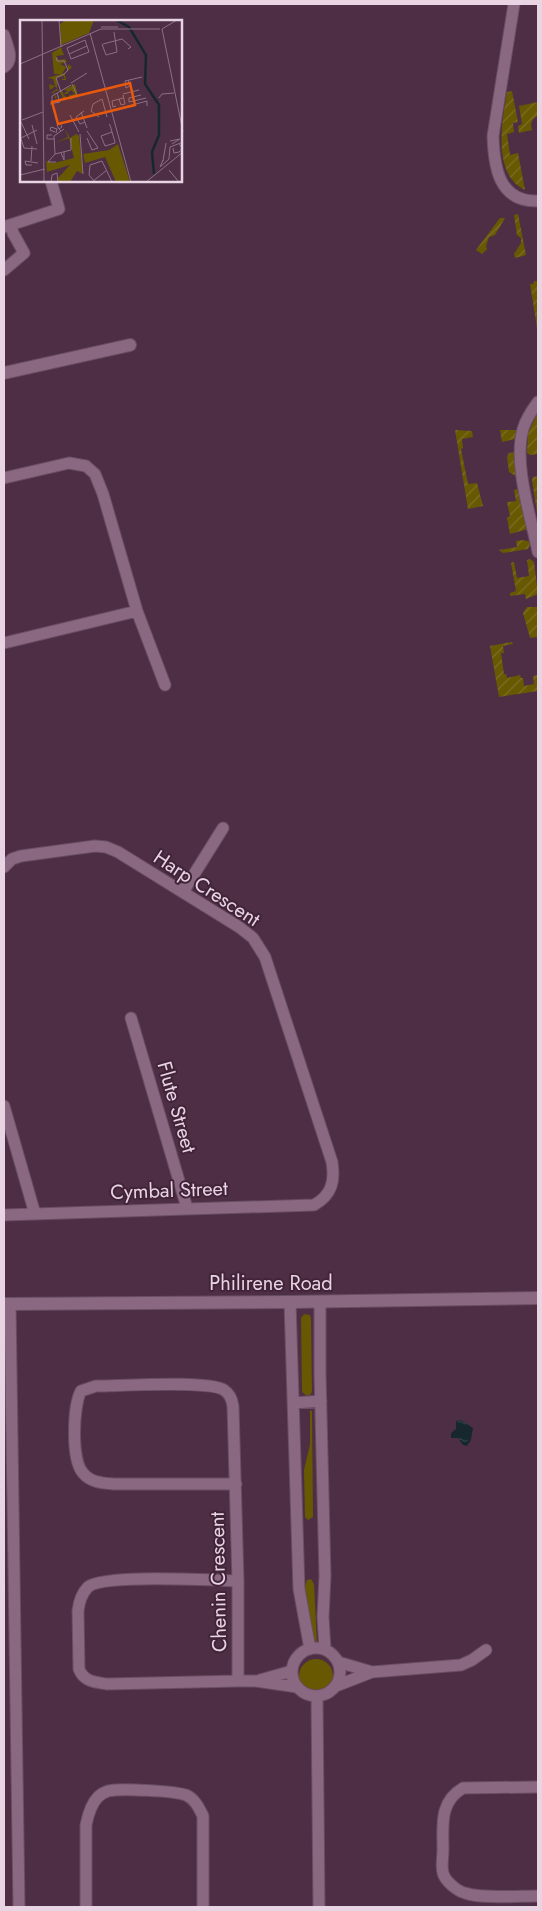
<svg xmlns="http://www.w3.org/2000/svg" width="542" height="1911" font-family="Jost,sans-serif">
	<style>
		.grass { fill: #675801 }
		.garden { fill: url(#garden-furrows) }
		.water { fill: url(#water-ripples) }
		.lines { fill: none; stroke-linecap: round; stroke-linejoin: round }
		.minor-casing { stroke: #694e62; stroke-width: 13 }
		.tertiary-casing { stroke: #694e62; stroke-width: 14 }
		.minor { stroke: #8b6881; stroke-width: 11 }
		.tertiary { stroke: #8b6881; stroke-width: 12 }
		.labels { text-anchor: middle; stroke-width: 4; stroke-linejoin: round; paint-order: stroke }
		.street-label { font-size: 20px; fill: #e8d4e2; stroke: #42243a }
		.inset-river { fill: none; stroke: #16282d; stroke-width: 2.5 }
		.inset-road { fill: none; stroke: #8b7084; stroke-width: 1 }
		.view { fill: #e8590c; fill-opacity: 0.15; stroke: #e8590c; stroke-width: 2.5 }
		.inset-edge { fill: none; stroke: #e8d4e2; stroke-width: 2.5 }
	</style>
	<defs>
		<pattern id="garden-furrows" width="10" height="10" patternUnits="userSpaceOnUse" patternTransform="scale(1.25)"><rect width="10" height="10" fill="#675801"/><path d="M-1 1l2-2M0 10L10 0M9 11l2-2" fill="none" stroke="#7d6f26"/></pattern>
		<pattern id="water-ripples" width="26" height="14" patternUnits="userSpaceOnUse" patternTransform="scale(1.25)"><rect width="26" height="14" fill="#16282d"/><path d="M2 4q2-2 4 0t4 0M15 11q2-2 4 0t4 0" fill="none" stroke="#38464b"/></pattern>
	</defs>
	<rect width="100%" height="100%" fill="#4d2e45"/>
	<!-- grass -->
	<path class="grass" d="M304 1314 310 1315 311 1318 312 1391 311 1394 307 1396 302 1392 301 1318Z
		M310 1410 312 1411 313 1517 308 1520 305 1517 304 1470 310 1444Z
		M311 1579 314 1584 317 1644H315C311 1626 300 1596 307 1580Z
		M299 1676a17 17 0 1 1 34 0a17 17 0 1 1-34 0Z"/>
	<!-- garden -->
	<path class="garden" d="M512 91 518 122 513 123 514 132 507 134 510 155 518 153 525 190C492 175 502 121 507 92Z
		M538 102V116C532 118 530 123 532 130L519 133 518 126 522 124 519 106Z
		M518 214 526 255 515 258 514 254 521 243V238L517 235 514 215Z
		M500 218H505L495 235 489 237 486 246 487 249 482 254 476 250Z
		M534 281H538V334L530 284H533Z
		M538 412V454L530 455 527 453 528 433Z
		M455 430 472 431 473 437 462 439 463 448 461 449 468 484 477 483 483 506 468 509Z
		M500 430H517L515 439 502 442Z
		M516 452 517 477 509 472 507 457 509 453Z
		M538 476V519L532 480 533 477Z
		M521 488 528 529 510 534 507 518 510 516 507 502 516 501 514 490Z
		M523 540 531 542 528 549 503 553 499 550 517 547 516 541Z
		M530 559 534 562 538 594 526 599 525 594 510 596V593L516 591 511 563 514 562 517 578 529 576 527 560Z
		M527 607H538V637L530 638 523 613Z
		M512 642 513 644 503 646 504 653H501L504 674H506L507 678 520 675 521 678H523L524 686 534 684 533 676 538 675V691L499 697 490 646Z"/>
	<!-- water -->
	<path class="water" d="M461 1420 473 1428 471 1440 467 1446 463 1445 458 1438H451V1433L456 1429V1421Z"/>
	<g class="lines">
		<defs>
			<path id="minor" d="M514 4 493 136C494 168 499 202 538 201
				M4 35C7 45 15 60 4 67
				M4 227 59 209 51 181
				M4 270 24 253 13 233 11 225
				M538 402C532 410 526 419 523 429 513 464 531 517 538 552
				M4 478 69 463 86 466 95 474 103 494 137 611 165 685
				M4 643 137 611
				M4 867 12 859 21 856 95 846 106 847 118 852 239 927 253 938 265 957 332 1162C335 1181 332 1195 314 1205L4 1215
				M183 892 223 828
				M131 1018 187 1208
				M4 1106 35 1214
				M290 1302 299 1589 310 1649
				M320 1302V1373L325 1576 323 1617 325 1649
				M10 1304 19 1907
				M293 1403 321 1401
				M236 1484H115C104 1483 91 1483 83 1473 71 1460 73 1406 81 1391L96 1386C119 1386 209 1380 224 1390 230 1394 232 1399 233 1406L238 1581V1681
				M238 1581C213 1580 103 1574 88 1587 82 1593 79 1602 78 1611L79 1669C84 1682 95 1682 107 1684L238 1681H256L297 1687
				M292 1672a24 24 0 1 1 48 0a24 24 0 1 1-48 0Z
				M338 1662 372 1672
				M260 1680 292 1671
				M336 1686 372 1672 461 1665 472 1660 486 1650
				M317 1697 319 1907
				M538 1787 463 1788C439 1802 443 1825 443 1850 443 1857 441 1866 443 1873 445 1881 457 1891 465 1893 482 1899 519 1896 538 1896
				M86 1907V1825C88 1815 91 1804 98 1797 101 1794 105 1792 108 1791 121 1788 174 1791 186 1795 195 1799 199 1808 203 1816V1907"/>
			<path id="tertiary" d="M4 373 130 345
				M4 1304 290 1302 538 1298"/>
		</defs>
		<!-- minor casing -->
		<use href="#minor" class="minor-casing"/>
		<!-- tertiary casing -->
		<use href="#tertiary" class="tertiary-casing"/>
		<!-- minor -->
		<use href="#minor" class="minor"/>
		<!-- tertiary -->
		<use href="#tertiary" class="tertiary"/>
	</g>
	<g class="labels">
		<!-- street labels -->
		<g class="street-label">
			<text transform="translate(207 888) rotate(33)" y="7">Harp Crescent</text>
			<text transform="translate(177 1107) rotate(74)" y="7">Flute Street</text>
			<text transform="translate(169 1190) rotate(-2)" y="7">Cymbal Street</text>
			<text x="271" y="1290">Philirene Road</text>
			<text transform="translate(218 1582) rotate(-91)" y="7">Chenin Crescent</text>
		</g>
	</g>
	<!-- overview -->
	<g transform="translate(20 20)">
		<rect width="162" height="162" fill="#4d2e45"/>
		<path d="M46 0H74L69 13 41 25 40 4ZM98 124 110 162H96L85 137 65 143 63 134 89 130Z" fill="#675801"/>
		<path d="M45 109 50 118 56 114 59 116 63 154 57 151 50 162H38V158L50 145 27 152 26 141 34 143 54 138 49 118 35 123 48 117Z" fill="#675801"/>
		<path d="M41 27 44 35 36 36 39 40 45 39 47 42 40 44 46 47 42 54 47 52 48 44 52 47 45 54 46 60H41L45 58 43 56 37 58V69L43 72V74L48 71 44 70 55 64 58 76 50 80 49 75 55 74 51 70 53 68 47 74H43L47 78 44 80 39 70 34 72 36 77 40 75 35 79 34 73H31L37 69 35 66 30 70 29 64 35 66 33 59 27 58 41 54H34L32 33Z" fill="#675801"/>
		<path class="inset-river" d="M96 0 109 7 126 35 125 64 139 85V115L132 132 134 154"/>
		<path class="inset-road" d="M22 0 24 162M39 0 41 27M81 7H98M142 9 163 112M142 9 157 0M70 13 111 162M65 20 69 32 51 39 47 28ZM82 24 86 35 97 32 94 12M83 24 102 19 111 27 108 29M49 34 67 26M36 37 37 41H44L48 50 44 54M0 44 81 9H140M108 60 110 66 106 68 105 61 122 57M51 63 67 53M41 72 36 58 44 54M103 74 119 70M121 75 109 78V82L126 78M48 78 57 75 52 64M139 78 142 74 154 73M99 79 101 85 105 84 103 75M32 83V76L51 65M30 84 40 82 37 73M96 86 93 87 92 81 103 78M64 91 56 97 60 104 65 102M90 91 127 81V86M61 92 67 108M50 95 59 112M79 97 71 91 73 84 82 79 87 97M2 100 23 92M1 102 9 119M89 104 90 105 92 112 95 122V123L85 126 81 116 92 112M12 105 17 124M39 109 42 107 40 103 37 105 39 109 41 111M44 109 34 116 35 134 51 130V118M67 111 78 128 72 130 67 118M35 112 30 110 31 107 37 109 36 113M60 114 63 154M32 115H27V119H34M0 116 4 128 17 129M1 118 17 110M150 121 160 119 152 124M153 128 154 133 159 132 163 129 159 124M41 133 44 140V132M35 134 28 142H36M143 140 140 147 149 139 150 127 163 122M11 141 12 126M143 141 146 123M12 145H6L5 141 18 143M149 150 159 162M0 155 25 149M31 162 32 155 37 153 38 162M72 162 87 150M75 162 69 155 70 145 82 141 92 162M126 162 163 132"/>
		<path class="view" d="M110 63 115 85 38 104 32 82Z"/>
		<rect width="162" height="162" class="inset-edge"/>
	</g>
	<!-- border -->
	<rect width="542" height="1911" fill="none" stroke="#e8d4e2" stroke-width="10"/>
</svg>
